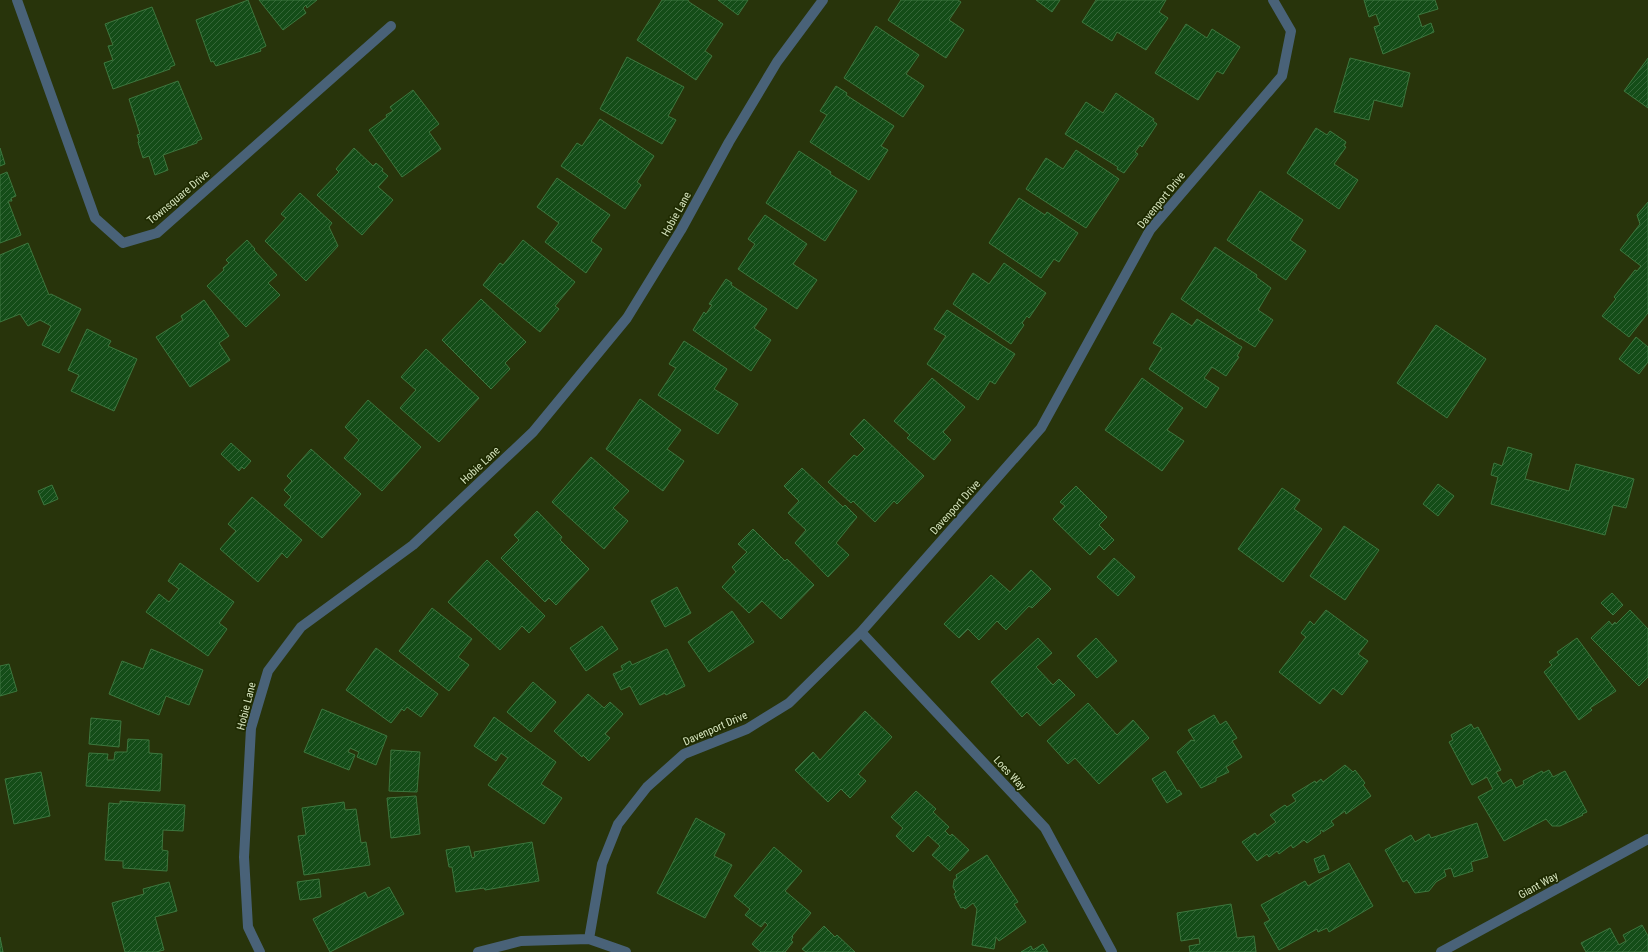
<svg xmlns="http://www.w3.org/2000/svg" width="1648" height="952" font-family="'Roboto Condensed',sans-serif">
	<style>
		.building { fill: url(#building-hatch); stroke: #3d773e }
		.lines { fill: none; stroke-linecap: round; stroke-linejoin: round }
		.minor { stroke: #496278; stroke-width: 10 }
		.labels { text-anchor: middle; stroke-width: 3.5; stroke-linejoin: round; paint-order: stroke }
		.street-label { font-size: 11px; fill: #d4e2bc; stroke: #1e2a01 }
	</style>
	<defs>
		<pattern id="building-hatch" width="6" height="6" patternUnits="userSpaceOnUse"><rect width="6" height="6" fill="#144d18"/><path d="M-1 1l2-2M0 6l6-6M5 7l2-2" fill="none" stroke="#356638"/></pattern>
	</defs>
	<rect width="100%" height="100%" fill="#28340b"/>
	<!-- building -->
	<path class="building" d="M248 0 266 46 260 49 261 51 216 66 213 61 211 62 196 20Z
		M259 0H317L307 8 306 5 303 8 306 13 283 30Z
		M662 0H688L689 2 723 24 705 51 712 56 696 80 637 40Z
		M718 0H748L738 15Z
		M901 0H958L961 2 949 20 964 30 946 58 888 20Z
		M1036 0H1060L1052 12Z
		M1096 0H1166L1159 12 1168 18 1146 50 1117 32 1112 41 1082 22Z
		M1364 0H1435L1438 9 1418 15 1422 27 1431 23 1434 32 1383 54 1374 27 1380 25 1376 14 1369 17Z
		M152 7 175 65 170 67V69L113 89 104 63 113 60 108 46 113 45 105 24Z
		M1186 24 1207 38 1212 29 1240 47 1223 74 1217 71 1198 100 1155 73Z
		M876 26 919 55 906 74 924 86 903 117 844 78Z
		M627 57 684 87 668 116 676 120 662 144 600 109Z
		M1350 58 1410 73 1402 107 1374 100 1369 120 1334 112Z
		M1648 58V108L1624 91Z
		M178 81 202 139 197 141V143L163 155 168 170 155 175 149 156 143 158 138 142 139 141 137 135 140 134 129 99Z
		M836 86 847 93 846 95 894 126 881 146 888 150 869 180 810 142 827 115 820 111Z
		M413 90 439 124 429 132 441 149 402 177 369 130 387 117 386 115 393 111 390 107Z
		M1116 93 1154 119 1153 121 1157 124 1142 147 1140 145 1135 152 1138 154 1124 173 1117 169 1118 167 1065 134 1086 102 1103 113Z
		M600 119 654 156 637 182 641 185 625 209 561 166 577 143 582 146Z
		M1316 128 1327 135 1330 131 1346 142 1344 146 1346 147 1334 164 1358 180 1339 209 1287 173Z
		M0 148 5 164 0 166Z
		M354 148 373 166 376 163 383 169 382 171 388 176 378 187 393 200 362 235 317 195 339 172 336 169Z
		M1076 150 1119 179 1086 228 1026 189 1046 158 1063 169Z
		M799 151 831 172 830 174 857 191 825 241 766 203Z
		M7 172 16 196 11 198 12 201H8L21 235 0 243V175Z
		M557 178 610 215 591 241 602 249 586 273 545 242 559 223 537 207Z
		M1260 191 1303 220 1290 240 1306 251 1286 280 1227 240Z
		M300 193 332 223 329 227 338 246 306 281 265 241 286 218 281 214Z
		M1019 198 1045 215 1047 212 1078 233 1059 262 1054 259 1041 278 989 243Z
		M1648 202V313L1629 337 1602 316 1616 299 1614 297 1635 270 1637 271 1641 266 1620 250 1640 224 1637 215Z
		M765 215 807 244 793 264 817 280 797 309 738 269 755 244 748 239Z
		M247 240 255 249 254 250 277 275 268 283 280 295 246 327 207 286 224 270 223 268 229 263 226 260Z
		M523 240 575 282 555 306 559 309 540 332 483 285 500 263 503 265Z
		M28 243 49 295 51 294 81 309 59 353 42 345 51 326 40 320 28 326 20 314 0 322V255Z
		M1215 247 1257 275 1256 277 1271 288 1258 310 1273 320 1255 347 1240 338V339L1181 299Z
		M1004 263 1046 293 1029 318 1027 316 1022 323 1024 325 1011 344 953 304 973 273 989 284Z
		M726 279 732 283 731 285 767 309 754 328 771 340 751 371 693 330 704 312 706 314 712 305 709 304Z
		M481 299 526 342 505 363 510 369 491 389 442 340Z
		M204 300 229 336 219 343 230 360 190 387 156 337 183 320 181 316Z
		M947 310 1015 354 995 384 990 381 978 400 927 364 946 336 934 329Z
		M1172 313 1192 326 1197 319 1242 347 1237 356 1239 357 1226 376 1212 367 1204 378 1219 388 1206 408 1149 369 1162 348 1153 343Z
		M1436 325 1486 359 1447 418 1397 383Z
		M87 329 111 341 108 346 137 359 114 411 71 391 79 375 68 370Z
		M1636 337 1648 347V362L1639 374 1619 359Z
		M684 341 727 369 714 389 738 404 718 434 658 395 676 368 669 364Z
		M426 349 479 398 439 442 400 408 416 390 401 377Z
		M932 378 965 407 943 432 951 440 934 460 907 438 910 435 894 421Z
		M1142 378 1183 408 1167 430 1184 441 1162 471 1105 430Z
		M640 399 681 430 667 449 684 461 663 491 606 449Z
		M368 400 421 447 382 491 344 458 359 440 345 427Z
		M864 419 924 476 897 504 894 501 875 522 853 501 851 503 828 482 854 455 857 457 865 449 850 434Z
		M231 443 251 461 244 469 242 467 239 471 221 454Z
		M1508 447 1532 454 1525 479 1569 491 1576 464 1634 479 1626 508 1613 505 1605 535 1491 504 1498 477 1491 475 1494 463 1502 466Z
		M311 449 361 494 322 538 284 505 291 497 284 490 292 481 287 476Z
		M591 457 629 491 613 508 628 521 604 549 552 502Z
		M802 468 843 507 845 505 857 517 836 543 849 555 828 577 795 543 806 530 788 513 799 501 784 486Z
		M1438 484 1454 496 1438 516 1423 504Z
		M52 485 58 499 44 505 38 491Z
		M1076 486 1107 517 1099 525 1114 540 1104 550 1099 545 1090 555 1053 519 1065 506 1060 502Z
		M1282 488 1300 500 1294 509 1322 529 1283 582 1238 549Z
		M252 497 302 540 287 558 282 553 258 582 220 549 236 531 228 524Z
		M537 511 562 537 560 540 589 569 556 605 549 598 545 602 501 558 519 540 514 535Z
		M1344 526 1379 550 1345 600 1310 576Z
		M753 529 785 561 787 559 814 585 781 619 762 601 749 613 722 587 736 572 732 567 747 552 738 544Z
		M1114 558 1135 577 1118 596 1097 577Z
		M487 560 545 616 529 633 522 626 500 650 448 602Z
		M180 563 234 602 219 623 227 629 208 656 146 612 159 594 169 602 179 589 168 581Z
		M1031 570 1051 589 1032 608 1029 606 1006 630 997 621 979 640 968 629 959 638 944 624 991 575 1010 592Z
		M677 587 691 613 665 627 651 601Z
		M1612 593 1623 605 1613 615 1601 603Z
		M432 608 472 639 458 657 469 665 449 691 399 651Z
		M1326 610 1368 641 1358 654 1368 661 1342 695 1333 688 1320 704 1279 672 1306 637 1301 633 1310 621 1314 625Z
		M1630 610 1648 629V677L1639 686 1591 638 1609 621 1612 625 1615 622 1616 624Z
		M732 611 754 642 709 672 688 642Z
		M602 626 618 649 586 671 570 648Z
		M1038 638 1052 653 1036 667 1053 685 1059 679 1075 695 1040 726 1027 712 1022 717 991 682Z
		M1096 638 1117 661 1097 678 1077 656Z
		M1577 638 1616 691 1590 708 1592 710 1579 720 1544 672 1552 665 1549 662 1559 655 1557 652Z
		M376 648 438 694 421 717 407 707 404 711 402 709 391 723 346 690Z
		M151 649 203 670 189 705 166 696 159 715 109 694 122 661 143 669Z
		M667 649 685 686 666 695 665 693 640 705 630 686 621 690 613 674 623 670 621 666 630 661 632 665Z
		M9 664 17 691 0 696V666Z
		M533 682 556 702 531 732 507 712Z
		M588 694 604 708 610 702 623 714 605 734 610 738 589 761 583 755 582 757 554 731Z
		M1088 703 1117 735 1133 720 1149 738 1099 784 1075 758 1068 764 1047 741Z
		M322 709 387 736 376 765 357 757 359 752 350 748 348 752 355 755 349 770 304 752Z
		M865 711 892 737 858 774 866 781 850 798 841 789 828 802 795 770 813 752 820 760Z
		M1214 715 1220 725 1226 721 1237 738 1232 741 1242 757 1226 767 1229 772 1216 778V781L1201 788 1177 752 1191 740 1195 741 1188 730Z
		M494 717 556 762 541 784 562 798 544 824 488 785 508 758 501 753 496 761 474 746Z
		M91 718 121 721 119 747 89 744Z
		M1471 724 1474 729 1478 727 1501 770 1496 772 1503 784 1511 779 1516 788 1524 784 1523 781 1542 771 1543 773 1549 770 1553 777 1565 771 1587 812 1582 814 1583 815 1560 826H1552L1546 819 1504 841 1478 797 1493 789 1487 777 1472 785 1449 742 1453 740 1451 735Z
		M128 739 149 740V753L162 754 160 791 86 786 89 753 108 754 107 760H114L115 752H127Z
		M391 750 420 752 417 792 389 791Z
		M1345 765 1353 772 1355 770 1365 783 1363 785 1371 796 1346 814 1345 811 1331 821 1334 825 1323 832 1322 830 1320 831 1321 833 1307 843 1304 840 1293 848 1291 845 1279 854 1277 851 1269 857 1267 854 1257 861 1242 842 1255 833 1257 836 1276 822 1270 815 1285 805 1287 807 1296 801 1292 795 1315 781 1316 783 1321 779 1323 782Z
		M1165 771 1177 791 1179 790 1182 794 1167 803 1152 779Z
		M41 772 50 816 14 824 5 779Z
		M916 791 936 809 933 812 949 827 945 831 950 836 952 834 969 850 950 871 932 855 940 846 928 835 913 852 896 836 903 828 891 817Z
		M416 796 420 834 391 838 387 798Z
		M120 801 185 805 183 831 163 830 162 850 168 851 167 871 123 868V861L105 860 109 803 120 804Z
		M344 802 345 810 356 809 361 843 366 842 370 865 304 875 298 836 306 835 302 808Z
		M696 818 725 834 714 856 732 865 705 918 657 893Z
		M1477 823 1488 857 1471 862 1473 871 1454 877 1451 868 1444 870 1446 876 1436 882 1429 891 1415 893 1407 880 1403 882 1385 850 1411 835 1415 842 1429 834 1431 838Z
		M532 842 539 881 485 890 484 888 456 892 452 867H449L446 850 469 846 472 858 475 857 474 852Z
		M774 847 802 871 785 891 811 913 792 936 793 937 791 940 793 942 785 952H761L752 944 768 925 765 922 761 927 745 915 750 909 734 896Z
		M987 855 1018 902 1014 904 1026 922 999 941 996 937 994 949 972 945 977 909 973 903 965 909 963 907 961 908 955 897H956L954 894 956 892 953 887 954 880 957 878 956 875Z
		M1324 855 1329 869 1319 873 1314 859Z
		M1349 863 1373 906 1329 932 1327 928 1318 932 1317 929 1279 950 1264 923 1270 920 1261 905 1305 881 1308 886Z
		M319 879 321 897 300 900 297 882Z
		M169 882 177 911 155 917 164 950 156 952H125L112 903 144 894 143 889Z
		M389 887 404 914 330 952 313 919 365 892 368 898Z
		M1231 904 1237 938 1254 936 1256 952H1190L1189 946 1200 944 1199 938 1181 941 1177 913Z
		M1642 925 1648 936V952H1586L1581 943 1610 928 1619 945 1626 941 1623 935Z
		M824 926 835 937 837 935 855 952H806L802 949Z
		M0 937 3 952H0Z
		M1043 944 1048 952H1021L1031 946 1033 950Z"/>
	<g class="lines">
		<!-- minor -->
		<path class="minor" d="M17 0 95 218 123 243 157 233 391 26
			M861 632 1045 828 1112 952
			M589 939 602 864 618 824 647 787 684 754 747 729 789 703 861 632 1041 428 1150 230 1282 76 1291 31 1273 0
			M260 952 248 927 244 857 251 728 268 671 301 627 413 545 533 432 627 318 681 230 729 142 777 62 823 0
			M478 952 521 941 589 939 626 952
			M1441 952 1648 839"/>
	</g>
	<g class="labels">
		<!-- street labels -->
		<g class="street-label">
			<text transform="translate(178 197) rotate(-40)" y="4">Townsquare Drive</text>
			<text transform="translate(1161 200) rotate(-51)" y="4">Davenport Drive</text>
			<text transform="translate(676 214) rotate(-61)" y="4">Hobie Lane</text>
			<text transform="translate(480 465) rotate(-43)" y="4">Hobie Lane</text>
			<text transform="translate(955 507) rotate(-48)" y="4">Davenport Drive</text>
			<text transform="translate(246 706) rotate(-76)" y="4">Hobie Lane</text>
			<text transform="translate(715 728) rotate(-24)" y="4">Davenport Drive</text>
			<text transform="translate(1010 773) rotate(47)" y="4">Loes Way</text>
			<text transform="translate(1538 885) rotate(-29)" y="4">Giant Way</text>
		</g>
	</g>
</svg>
